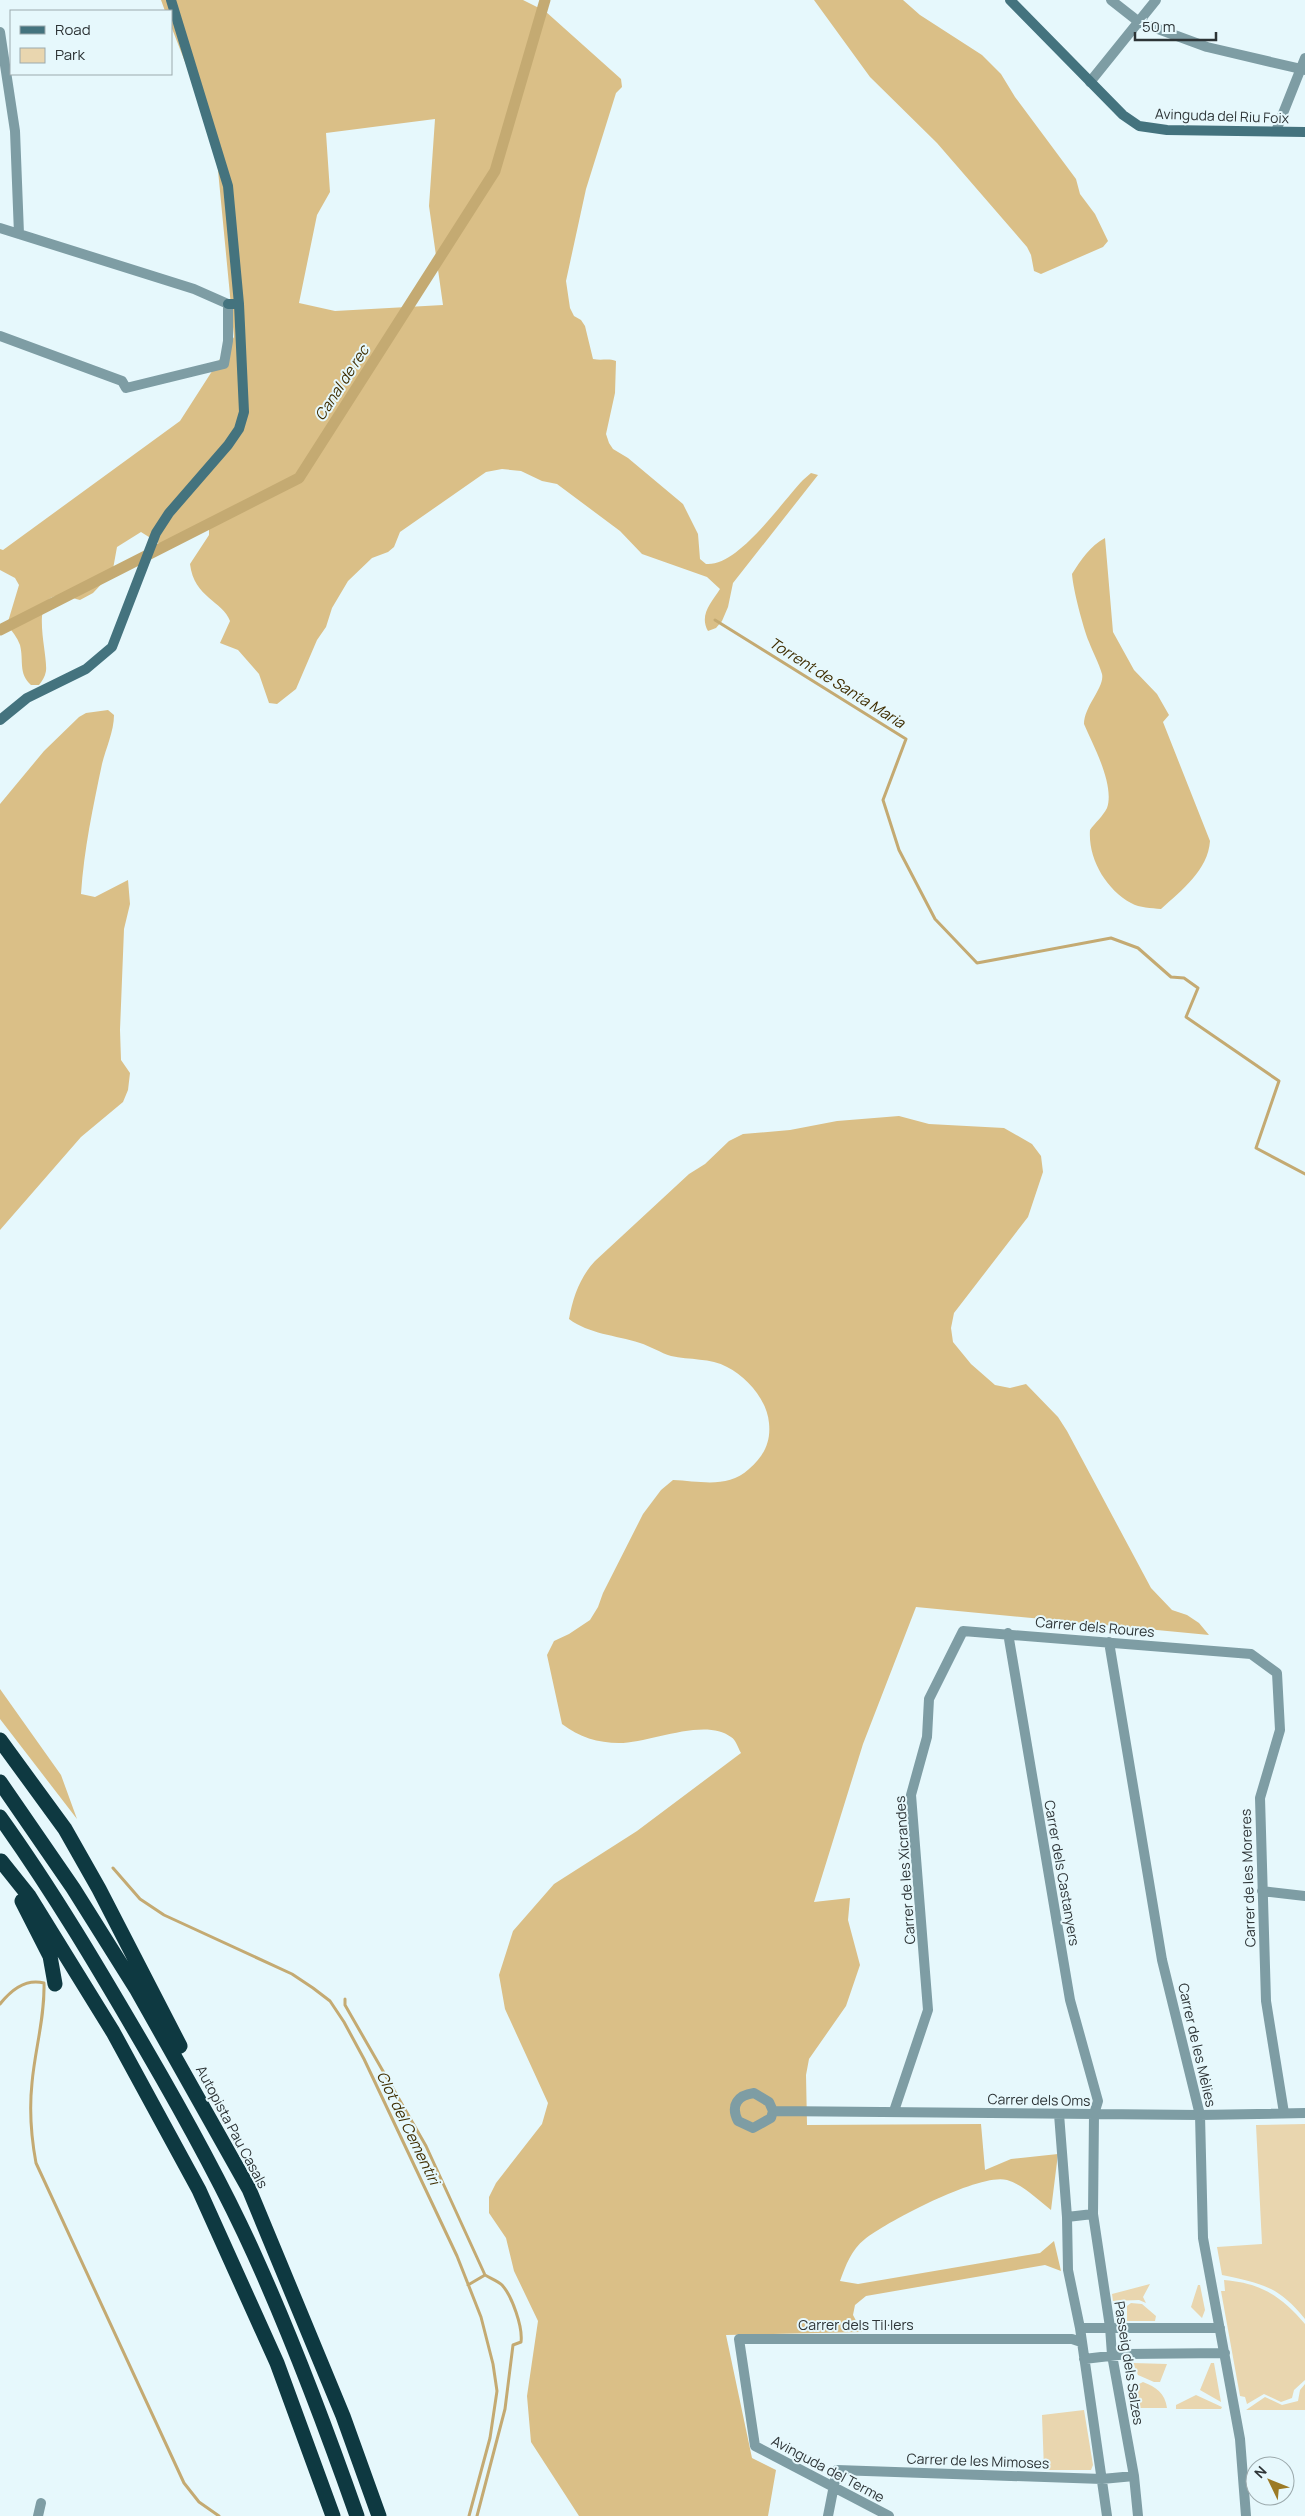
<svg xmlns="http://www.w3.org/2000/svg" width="1305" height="2516" font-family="Manrope,sans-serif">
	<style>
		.green { fill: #e9d6af }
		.forest { fill: #dabf87; fill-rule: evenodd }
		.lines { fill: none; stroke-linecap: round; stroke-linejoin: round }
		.stream { stroke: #c4aa72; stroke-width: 3 }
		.canal { stroke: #c4aa72; stroke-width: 11 }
		.street { stroke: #7e9da4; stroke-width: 10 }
		.secondary { stroke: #44737e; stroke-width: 10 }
		.highway { stroke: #0e3941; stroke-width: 15 }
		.labels { text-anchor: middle; stroke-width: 4; stroke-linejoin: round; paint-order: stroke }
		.street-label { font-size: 14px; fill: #2d3436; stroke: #e6f8fc }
		.water-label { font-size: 15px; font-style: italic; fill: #3f2d00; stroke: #e6f8fc }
	</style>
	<rect width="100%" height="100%" fill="#e6f8fc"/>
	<!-- green -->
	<path class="green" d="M1305 2124V2319C1278 2286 1263 2284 1222 2275L1217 2247 1262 2244 1256 2125Z
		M1224 2280C1261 2283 1281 2296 1305 2324V2380L1294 2390 1292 2398 1281 2402 1264 2394 1247 2404 1245 2397 1240 2396 1221 2291H1225Z
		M1150 2284 1143 2297 1146 2303 1139 2300 1113 2301 1112 2294Z
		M1198 2285H1200L1205 2310 1202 2318 1191 2307Z
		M1131 2303 1142 2304 1156 2316 1155 2321H1127V2306Z
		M1133 2363 1167 2364 1160 2382H1154L1138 2375Z
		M1211 2363H1214L1221 2402 1200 2390Z
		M1143 2382C1156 2387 1165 2393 1167 2408H1132L1137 2385Z
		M1305 2384V2410H1246L1265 2397 1282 2405 1298 2401 1300 2390Z
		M1196 2395 1222 2407 1221 2409H1176V2405Z
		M1084 2410 1093 2465 1091 2470H1044L1042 2415Z"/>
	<!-- forest -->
	<path class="forest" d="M161 0H523L545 11 621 79 622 87 616 93 586 189 566 281 570 308 574 316 581 320 585 326 593 359C602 361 608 358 616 361L615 393 606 434 609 443 613 449 628 458 683 504 698 534 700 559 706 564C738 567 781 503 803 480L811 473 818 475 733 583 728 607 722 621 716 628 708 631C699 615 711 603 720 589L707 577 642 554 620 531 557 484 542 481 521 471 502 469 486 472 400 532 394 547 388 552 372 558 348 581 332 608 326 627 317 640 296 689 277 704 269 703 259 674 238 650 220 643 230 621C223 601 194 598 190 564L209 535V527L202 524 167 546 160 544 141 532 117 547 113 569 109 576 93 593 80 600C75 599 69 596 64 596 27 591 48 651 46 671 45 677 42 681 39 685H31C18 673 24 661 20 645 17 637 12 631 7 625L19 585 15 578 0 570V549L3 550 180 421 234 337 215 139 171 26V11H165ZM435 119 429 206 443 305 335 311 299 303 317 215 330 192 326 133Z
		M814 0H903L920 15 982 55 1001 74 1015 97 1076 179 1080 194 1095 214 1108 241 1103 247 1041 274 1034 271 1031 255 1027 247 937 143 870 77Z
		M1105 538 1113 632 1134 670 1157 694 1169 715 1163 722 1210 841C1208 870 1182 890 1161 909 1151 908 1140 908 1131 903 1106 889 1088 859 1090 830 1095 823 1103 816 1107 808 1115 785 1093 745 1084 724 1084 706 1105 687 1102 674 1099 663 1093 653 1089 642 1083 627 1073 589 1072 574 1081 560 1090 546 1105 538Z
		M108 710 114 715C114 731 106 748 102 764 93 807 84 849 81 894L95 897 128 880 130 904 124 929 120 1030 121 1060 130 1073 128 1090 123 1102 81 1137 0 1230V804L44 751 79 717 86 713Z
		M899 1116 929 1124 1004 1128 1032 1144 1041 1156 1043 1172 1028 1217 954 1313 951 1328 953 1342 971 1364 995 1385 1010 1388 1026 1384 1058 1417 1067 1431 1151 1588 1172 1610 1187 1615 1199 1623 1209 1635 916 1607 863 1744 814 1902 850 1898 848 1920 860 1965 846 2006 809 2059 806 2075 807 2125 981 2124 985 2170 1011 2159 1058 2154 1051 2210C1037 2199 1023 2185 1007 2180 981 2172 886 2222 865 2239 851 2250 846 2265 840 2281L858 2284 1040 2253 1054 2241 1061 2271 1045 2265 866 2296 855 2305 853 2315 862 2332 726 2335 752 2458 776 2470 768 2516H579L531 2442 527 2396 538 2321 514 2271 506 2238 489 2213V2197L496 2183 542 2124 548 2103 505 2009 499 1975 513 1931 554 1884 637 1831 741 1753C738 1748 736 1740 731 1737 705 1717 650 1743 619 1743 598 1743 579 1737 562 1724L547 1655 554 1641 569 1634 590 1620 598 1607 603 1593 643 1514 661 1490 673 1480C700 1481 727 1489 749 1469 764 1456 771 1442 769 1423 767 1400 747 1377 727 1367 711 1358 689 1360 671 1356 661 1353 650 1346 640 1343 615 1335 589 1334 569 1319 573 1297 580 1277 595 1261L689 1174 705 1164 729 1141 743 1134 790 1130 837 1121Z
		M0 1689 61 1775 77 1819 0 1719Z"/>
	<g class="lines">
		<!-- stream -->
		<path class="stream" d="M715 620 906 739 883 800 899 850 935 919 977 963 1111 938 1138 948 1171 977 1184 978 1198 988 1186 1017 1279 1081 1256 1148 1305 1174
			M113 1868 140 1899 164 1915 292 1974 313 1988 330 2001 344 2022 364 2059 457 2256 481 2317 493 2364 497 2391 490 2438 469 2516
			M345 1999V2005L426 2146 485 2275C490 2278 498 2281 502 2285 512 2296 523 2327 521 2342L513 2345 505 2409 477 2516
			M0 2004C11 1990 25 1978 44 1983 45 2017 35 2049 32 2083 29 2111 31 2136 36 2163L184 2483 199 2502 219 2516
			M468 2285 485 2275"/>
		<!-- canal -->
		<path class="canal" d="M0 630 299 478 495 171 545 0"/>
		<!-- street -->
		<path class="street" d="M1111 0 1139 22 1207 47 1305 70
			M0 32 15 131 19 234
			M1090 82 1156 0
			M1276 131 1305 58
			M0 228 194 289 228 304V341L224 364 126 388 122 381 0 336
			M1008 1633 1070 2000 1098 2101 1094 2114 1093 2214 1110 2327 1112 2355 1134 2476 1138 2516
			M1109 1642 1162 1960 1200 2115 1203 2238 1240 2439 1246 2516
			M1262 1891 1305 1896
			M754 2093 769 2102 773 2111 771 2118 753 2128 738 2121C730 2105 738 2095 754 2093Z
			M773 2111 1200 2115 1305 2113
			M894 2111 928 2010 911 1795 927 1737 929 1699 963 1631 1251 1654 1277 1673 1280 1730 1260 1798 1266 2001 1284 2113
			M1059 2114 1067 2217 1068 2270 1080 2328 1107 2516
			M1067 2217 1093 2214
			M1080 2328H1220
			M1084 2359 1127 2354 1225 2353
			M38 2516 41 2503
			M828 2516 837 2470 1102 2479 1134 2476
			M889 2516 755 2446 739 2339H1072L1081 2342"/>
		<!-- secondary -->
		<path class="secondary" d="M1010 0 1123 115 1139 126 1167 130 1305 132
			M228 304H239
			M0 720 27 698 86 669 112 647 156 533 169 513 228 445 239 429 244 412 239 304 228 186 171 0"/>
		<!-- highway -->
		<path class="highway" d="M0 1740 65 1829 99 1889 180 2046
			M0 1782 73 1888 137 1990 249 2189 343 2416 379 2516
			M0 1817C53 1891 99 1969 145 2048 184 2115 222 2183 254 2254 293 2340 326 2428 357 2516
			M1 1861 29 1896 113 2032 199 2190 277 2363 333 2516
			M22 1901 50 1956 55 1984"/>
	</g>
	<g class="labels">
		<!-- street labels -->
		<g class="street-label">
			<text transform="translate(1222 116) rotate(2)" y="5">Avinguda del Riu Foix</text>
			<text transform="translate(1095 1627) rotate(5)" y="5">Carrer dels Roures</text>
			<text transform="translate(905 1870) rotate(-94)" y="5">Carrer de les Xicrandes</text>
			<text transform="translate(1062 1873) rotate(80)" y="5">Carrer dels Castanyers</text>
			<text transform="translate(1248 1878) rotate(-92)" y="5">Carrer de les Moreres</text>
			<text transform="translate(1197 2045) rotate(77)" y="5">Carrer de les Mèlies</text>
			<text transform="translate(1039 2100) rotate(1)" y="5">Carrer dels Oms</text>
			<text transform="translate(232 2127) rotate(62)" y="5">Autopista Pau Casals</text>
			<text x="856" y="2330">Carrer dels Til·lers</text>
			<text transform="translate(1129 2363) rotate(81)" y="5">Passeig dels Salzes</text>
			<text transform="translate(978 2461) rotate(2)" y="5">Carrer de les Mimoses</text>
			<text transform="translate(828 2469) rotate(28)" y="5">Avinguda del Terme</text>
		</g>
		<!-- water labels -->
		<g class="water-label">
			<text transform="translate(342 383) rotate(-57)" y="5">Canal de rec</text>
			<text transform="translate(837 683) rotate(32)" y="5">Torrent de Santa Maria</text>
			<text transform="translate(408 2128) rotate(64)" y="5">Clot del Cementiri</text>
		</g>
	</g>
	<!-- legend -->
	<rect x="10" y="10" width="162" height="65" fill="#e6f8fc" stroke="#9caaad"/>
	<rect x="20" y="26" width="25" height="8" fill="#44737e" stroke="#9caaad"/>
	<text x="55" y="35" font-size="15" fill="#2d3436">Road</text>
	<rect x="20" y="48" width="25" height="15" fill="#e9d6af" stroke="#9caaad"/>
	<text x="55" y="60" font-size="15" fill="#2d3436">Park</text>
	<!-- north arrow -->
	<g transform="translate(1270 2481) rotate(313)"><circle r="24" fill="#e6f8fc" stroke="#9caaad"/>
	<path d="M0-4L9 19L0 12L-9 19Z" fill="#9c7a25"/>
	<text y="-8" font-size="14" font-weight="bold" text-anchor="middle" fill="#2d3436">N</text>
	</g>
	<!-- scale -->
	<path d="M1135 32v8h81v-8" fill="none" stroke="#2d3436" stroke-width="2.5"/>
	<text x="1142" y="32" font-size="15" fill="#2d3436" stroke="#e6f8fc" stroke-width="4" paint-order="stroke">50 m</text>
</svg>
